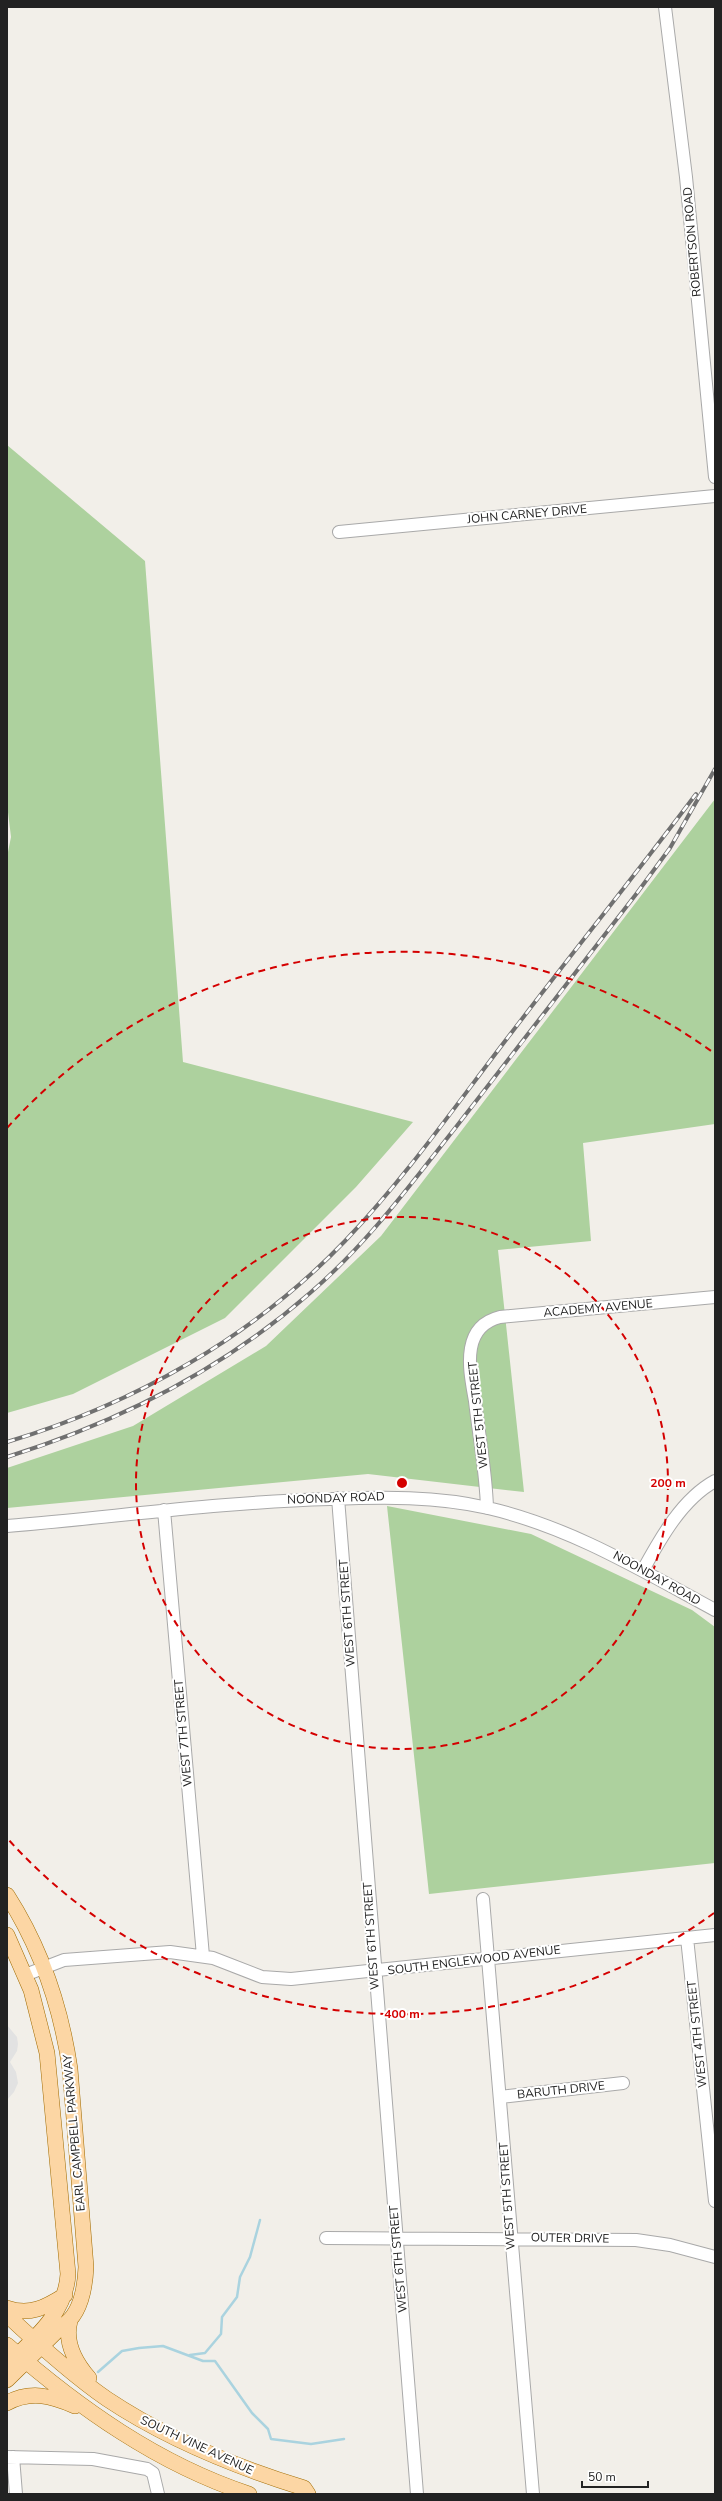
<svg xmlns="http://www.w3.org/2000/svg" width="722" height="2501" font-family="'Nunito Sans',sans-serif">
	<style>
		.forest { fill: #add19e }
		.parking { fill: #e2e2e2 }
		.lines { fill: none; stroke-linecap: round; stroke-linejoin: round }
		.stream { stroke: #aad3df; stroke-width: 2.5 }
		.minor-casing { stroke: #a9a9a9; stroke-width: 14 }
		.major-casing { stroke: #a06b00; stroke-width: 16 }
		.minor { stroke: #fff; stroke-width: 12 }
		.major { stroke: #fcd6a4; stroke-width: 15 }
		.rail-casing { stroke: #707070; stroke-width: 4 }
		.rail { stroke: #fff; stroke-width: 2.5; stroke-dasharray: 8; stroke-linecap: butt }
		.ring { fill: none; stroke: #d40000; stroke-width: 2; stroke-dasharray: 7 5 }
		.labels { text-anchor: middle; stroke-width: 4; stroke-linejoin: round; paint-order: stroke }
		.street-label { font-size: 12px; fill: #222; stroke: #fff }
		.centre { fill: #d40000; stroke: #fff; stroke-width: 2 }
		.ring-label { font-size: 12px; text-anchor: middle; font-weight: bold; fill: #d40000; stroke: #fff; stroke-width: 4; stroke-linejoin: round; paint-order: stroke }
	</style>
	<rect width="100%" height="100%" fill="#f2efe9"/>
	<!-- forest -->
	<path class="forest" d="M7 445 145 561 183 1062 413 1122 356 1187 225 1318 73 1394 7 1413V857L11 837 7 804Z
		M715 799V1124L583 1143 591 1241 498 1250 524 1492 368 1474 7 1508V1468L133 1426 266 1346 381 1236Z
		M387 1506 531 1534 692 1610 715 1627V1863L429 1894Z"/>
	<!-- parking -->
	<path class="parking" d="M7 2025 17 2037 18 2044 17 2051 10 2062 16 2072 18 2083 14 2092 7 2100Z"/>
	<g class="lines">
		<!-- stream -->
		<path class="stream" d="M190 2355 205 2353 221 2334 222 2317 237 2297 240 2277 250 2257 260 2220
			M98 2372 122 2351 139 2348 163 2346 203 2361H215L252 2413 268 2429 271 2439 311 2444 344 2439"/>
		<defs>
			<path id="minor" d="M665 7 686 177 715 477
				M339 532 715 496
				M338 1498 417 2494
				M487 1508C486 1472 479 1436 475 1401 472 1384 468 1365 471 1348 474 1331 484 1321 500 1317L715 1297
				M164 1510 203 1956
				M7 1526C115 1517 222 1502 330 1499 383 1497 436 1496 488 1508 570 1527 641 1570 715 1610
				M643 1570C660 1539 682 1499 715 1481
				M483 1899 533 2494
				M687 1938 715 2201
				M25 1975 64 1960 170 1952 213 1958 262 1977 291 1979 715 1935
				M500 2097 623 2083
				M326 2238 636 2240 670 2245 715 2257
				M7 2457 93 2459 147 2469 153 2473 158 2494
				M13 2457 16 2494"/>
			<path id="major" d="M7 1895C41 1948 61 2007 70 2069L86 2267C85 2288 81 2315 62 2326L7 2380
				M7 1935 31 1990 47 2053 68 2274C66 2313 34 2339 7 2365
				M7 2308C30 2316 46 2307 65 2295
				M7 2315C38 2344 72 2375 107 2399 167 2439 236 2467 304 2488L308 2494
				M70 2321C64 2343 76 2363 89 2378
				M7 2345C79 2408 158 2464 249 2494
				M7 2403C31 2390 51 2396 75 2406"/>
		</defs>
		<!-- minor casing -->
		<use href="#minor" class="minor-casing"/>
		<!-- major casing -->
		<use href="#major" class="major-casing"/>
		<!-- minor -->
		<use href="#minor" class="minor"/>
		<!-- major -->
		<use href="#major" class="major"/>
		<defs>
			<path id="rail" d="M7 1442C134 1404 253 1337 345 1241 407 1176 458 1102 512 1032 573 952 636 874 696 794
				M7 1457C119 1422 222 1370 310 1293 367 1244 410 1185 456 1127 517 1049 577 971 637 893L670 848 715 769"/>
		</defs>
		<!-- rail casing -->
		<use href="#rail" class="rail-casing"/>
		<!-- rail -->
		<use href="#rail" class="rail"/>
	</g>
	<!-- distance rings -->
	<g class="ring">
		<circle cx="402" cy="1483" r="266"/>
		<path d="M714 1913A531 531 0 0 1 7 1838M7 1128A531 531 0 0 1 714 1053"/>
	</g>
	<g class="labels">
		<!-- street labels -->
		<g class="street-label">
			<text transform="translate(692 242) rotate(-95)" y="4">ROBERTSON ROAD</text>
			<text transform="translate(527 514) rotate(-5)" y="4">JOHN CARNEY DRIVE</text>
			<text transform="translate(598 1308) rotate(-5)" y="4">ACADEMY AVENUE</text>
			<text transform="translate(478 1415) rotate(-96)" y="4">WEST 5TH STREET</text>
			<text transform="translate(336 1498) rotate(-2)" y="4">NOONDAY ROAD</text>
			<text transform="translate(657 1578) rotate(29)" y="4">NOONDAY ROAD</text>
			<text transform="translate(347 1613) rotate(-94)" y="4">WEST 6TH STREET</text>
			<text transform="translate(183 1733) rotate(-95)" y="4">WEST 7TH STREET</text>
			<text transform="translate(371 1936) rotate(-94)" y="4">WEST 6TH STREET</text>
			<text transform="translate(474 1960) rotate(-7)" y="4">SOUTH ENGLEWOOD AVENUE</text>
			<text transform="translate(697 2034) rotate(-96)" y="4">WEST 4TH STREET</text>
			<text transform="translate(561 2090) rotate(-6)" y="4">BARUTH DRIVE</text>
			<text transform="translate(74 2133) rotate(-95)" y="4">EARL CAMPBELL PARKWAY</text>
			<text transform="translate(507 2196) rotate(-94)" y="4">WEST 5TH STREET</text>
			<text transform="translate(570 2238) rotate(1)" y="4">OUTER DRIVE</text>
			<text transform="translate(398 2259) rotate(-95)" y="4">WEST 6TH STREET</text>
			<text transform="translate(197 2445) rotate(25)" y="4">SOUTH VINE AVENUE</text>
		</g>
	</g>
	<circle cx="402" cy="1483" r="6" class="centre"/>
	<g class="ring-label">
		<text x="668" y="1487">200 m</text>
		<text x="402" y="2018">400 m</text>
	</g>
	<!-- border -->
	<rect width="722" height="2501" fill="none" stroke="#222222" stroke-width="16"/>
	<!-- scale -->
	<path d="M582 2481v6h66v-6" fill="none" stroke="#222222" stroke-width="2"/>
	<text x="588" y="2481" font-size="12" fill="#222222" stroke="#ffffff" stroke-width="3" paint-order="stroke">50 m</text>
</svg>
